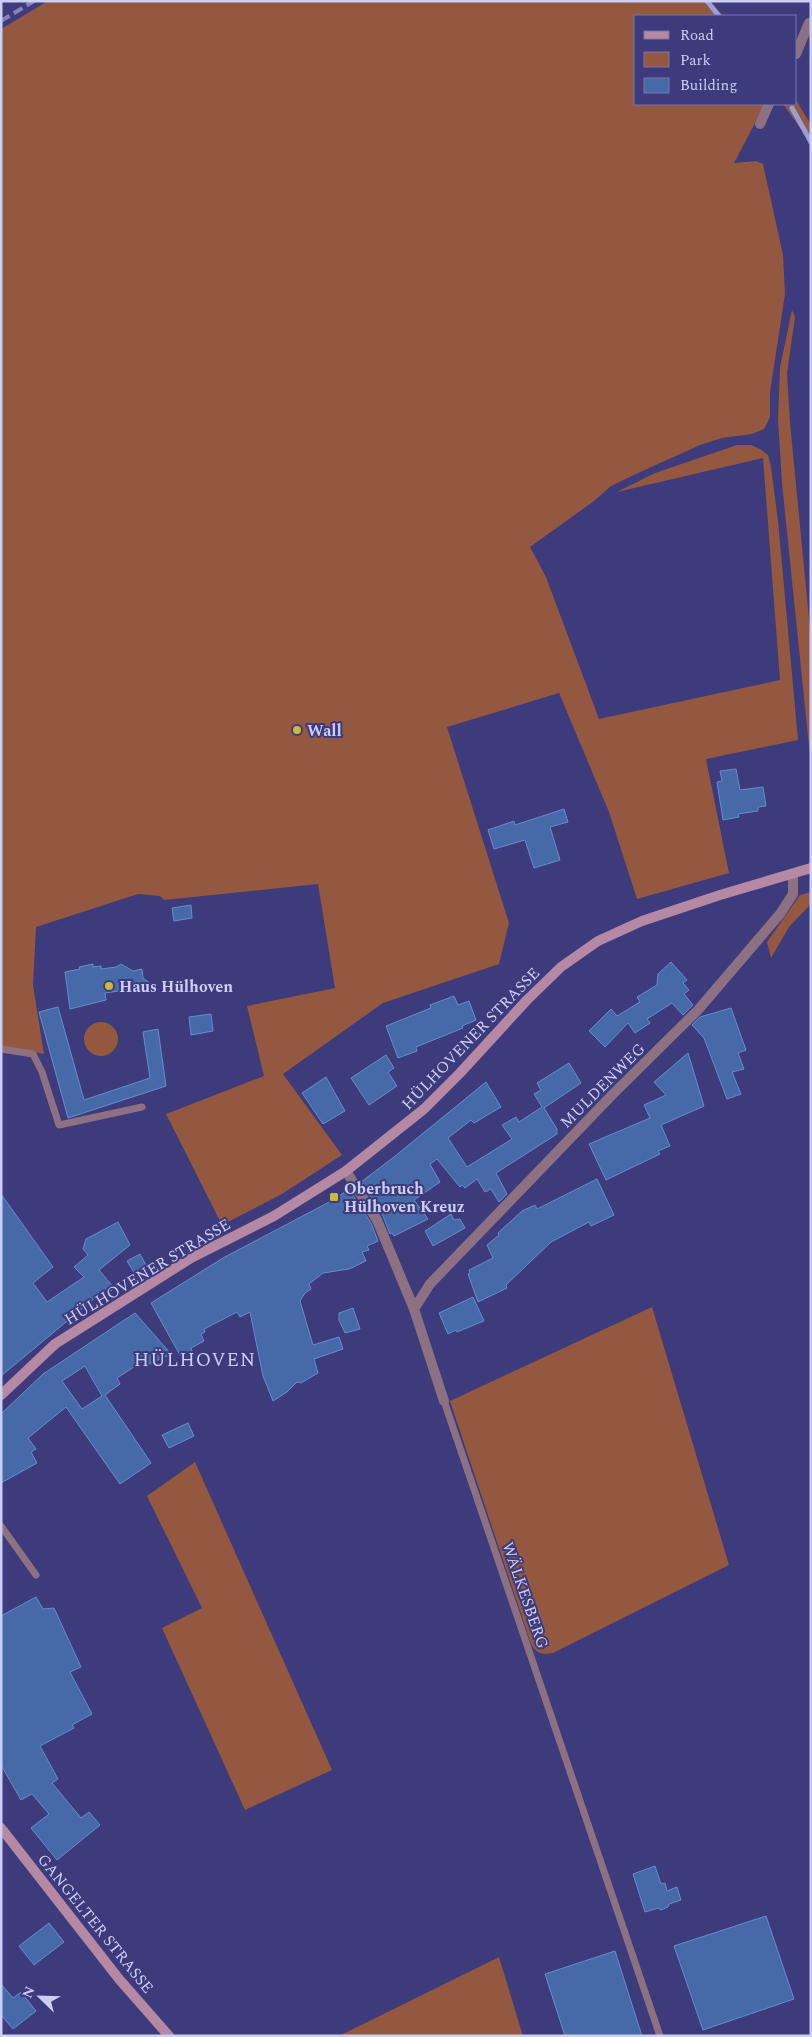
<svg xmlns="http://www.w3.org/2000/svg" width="812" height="2037" font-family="Spectral,serif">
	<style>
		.green { fill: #945740 }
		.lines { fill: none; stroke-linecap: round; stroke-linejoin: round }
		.stream { stroke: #9b9ed8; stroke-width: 5 }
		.building { fill: #4669a8; stroke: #678cce; fill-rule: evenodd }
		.lane { stroke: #8d7182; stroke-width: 7 }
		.street { stroke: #8d7182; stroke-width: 10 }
		.secondary { stroke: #b588a4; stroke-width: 10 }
		.rail { stroke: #8283b7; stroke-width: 4; stroke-dasharray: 10 5; stroke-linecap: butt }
		.poi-dot { fill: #cbba39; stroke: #3d3b7c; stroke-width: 2 }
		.labels { text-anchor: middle; stroke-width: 4; stroke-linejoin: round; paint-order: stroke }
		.poi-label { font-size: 16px; font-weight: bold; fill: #cbcef5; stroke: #3d3b7c; text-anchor: start }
		.street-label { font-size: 16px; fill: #cbcef5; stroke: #3d3b7c }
		.quarter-label { font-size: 19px; letter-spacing: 1px; fill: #cbcef5; stroke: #3d3b7c }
	</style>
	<rect width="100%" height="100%" fill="#3d3b7c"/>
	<!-- green -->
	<path class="green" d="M48 1H710L723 16H636V104H765L734 163 756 161 763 164 783 255 785 294 770 392V417L764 429 752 434 722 438 700 445 636 474 611 486 594 501 530 547 546 577 599 719 780 680 763 458 617 492 655 473 737 445H751L760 449 768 455 771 467 778 521 798 740 706 759 729 873 637 899 609 812 559 693 447 727 509 923 499 964 383 1003 283 1074 342 1155 282 1194 222 1225 166 1114 264 1076 247 1006 335 988 318 884 164 900 160 896 138 894 36 927 33 985 44 1054 1 1046V29Z
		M796 100 811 125V148L803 132 783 104H796Z
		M792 310 795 317 787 373 790 423 811 639V766L782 483 778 419 780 367Z
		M811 892V904L789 927 771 958 767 942 800 895Z
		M84 1039a17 17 0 1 1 34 0a17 17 0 1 1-34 0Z
		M652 1307 729 1565 553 1653C542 1655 537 1654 531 1644L450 1401Z
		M195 1462 332 1770 245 1810 162 1628 202 1608 147 1496Z
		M499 1957 523 2036H339Z"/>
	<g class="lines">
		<!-- stream -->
		<path class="stream" d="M707 1 719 16
			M792 108 811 142"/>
	</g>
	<!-- building -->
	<path class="building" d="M736 769 740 790 763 787 766 806 758 807V811L738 814 739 817 723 820 717 782 722 781 720 771Z
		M564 809 568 822 550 827 560 860 534 868 525 840 494 849 488 830 514 821 515 825Z
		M191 905 192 918 174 921 172 908Z
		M671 962 687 980 683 983 689 990 684 994 693 1005 683 1015 672 1003 647 1019 650 1023 635 1033 628 1023 605 1047 589 1031 611 1009 617 1016 640 1002 637 997 657 985 658 974Z
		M93 964V967L101 966V969L116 967 121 964 133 971 142 969 143 978 154 986H152L153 992 143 993 139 988 105 993 106 1000 70 1009 65 972 80 969 79 967Z
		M454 996 458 1005 469 1001 476 1020 462 1026 463 1028 416 1047 417 1051 398 1058 386 1026 431 1008 430 1005Z
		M58 1007 84 1100 150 1078 143 1032 158 1029 166 1086 68 1118 39 1012Z
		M731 1008 746 1050 738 1053 744 1069 732 1072 741 1094 727 1099 704 1038 692 1025 700 1017Z
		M211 1014 213 1031 191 1035 189 1017Z
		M688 1053 704 1106 661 1125 670 1146 658 1151 660 1154 606 1180 589 1144 650 1118 644 1105 666 1095 654 1082Z
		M386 1055 394 1068 388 1072 397 1086 369 1105 351 1078Z
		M569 1063 581 1083 544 1108 557 1129V1134L496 1173 507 1194 499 1202 491 1189 485 1192 477 1179 465 1188 462 1185 460 1187 437 1159 430 1164 440 1182 414 1200 428 1219 394 1236 392 1233 390 1234 383 1216 361 1182 394 1157 486 1082 501 1107 474 1123 471 1120 448 1138 467 1167 512 1139 502 1125 516 1117 519 1122 542 1107 534 1094 541 1090 537 1083Z
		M326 1077 345 1111 323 1124 302 1093Z
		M597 1179 614 1215 591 1226 589 1222 551 1242 506 1285 507 1288 478 1302 468 1274 470 1273 469 1270 493 1258 487 1245 499 1235 498 1233 522 1211 535 1205 537 1209Z
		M349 1189 371 1223 378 1241 367 1246 369 1250 362 1252 366 1261 349 1269 323 1273 309 1284 311 1289 305 1293 300 1301 313 1345 339 1337 343 1349 314 1359 318 1373 301 1383 297 1382 287 1392 273 1401 263 1376 250 1312 240 1317 237 1312 204 1329 205 1332 201 1334 204 1341 191 1348 192 1351 181 1357 151 1303 223 1258 333 1200Z
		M1 1194 53 1267 33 1283 47 1302 84 1277 74 1267 88 1255 83 1249 86 1239 118 1222 130 1245 99 1270 114 1288 105 1297 101 1293 1 1376Z
		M451 1214 454 1220 460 1219 465 1228 433 1246 425 1231Z
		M140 1254 147 1267 135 1274 127 1261Z
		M473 1297 484 1321 457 1332 456 1330 448 1334 439 1313Z
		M353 1308 360 1329 345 1333 339 1320V1313Z
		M135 1313 171 1354 145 1366 143 1361 117 1378 120 1384 105 1395 151 1463 120 1484 66 1407 28 1438 36 1449 31 1452 37 1463 1 1483V1414L43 1374ZM85 1366 102 1396 82 1409 62 1381Z
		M188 1423 194 1436 169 1448 162 1435Z
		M36 1597 43 1609 54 1608 81 1667 70 1672 92 1714 72 1725 74 1728 40 1746 58 1779 52 1783 81 1818 89 1812 100 1825 57 1860 31 1828 49 1814 32 1794 21 1800 1 1765V1616Z
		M655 1866 661 1884 665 1883 667 1891 677 1887 681 1900 669 1904 668 1907 661 1910 658 1908 645 1912 633 1874Z
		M766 1916 794 1999 703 2030 674 1946Z
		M49 1923 64 1942 34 1965 19 1946Z
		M615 1951 642 2036H565L545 1974Z
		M1 1984 13 1998 21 1992 36 2011 13 2029 1 2015Z"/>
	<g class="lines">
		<!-- lane -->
		<path class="lane" d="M1 1049 33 1054 42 1072 59 1125 142 1107
			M444 1401 660 2036
			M1 1526 36 1575"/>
		<!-- street -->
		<path class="street" d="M796 54 809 23H811
			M760 124 769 104
			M346 1171 377 1220 414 1309 444 1401
			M414 1309 430 1284 613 1094 698 1010 780 914 793 894V874"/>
		<!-- secondary -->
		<path class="secondary" d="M1 1395 55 1344 191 1258 274 1216 346 1171 424 1109 460 1073 527 1000 561 967 598 941 642 921 720 895 811 868
			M1 1828 119 1979 169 2036"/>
		<!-- rail -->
		<path class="rail" d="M1 21 34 1"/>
	</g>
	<!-- markers -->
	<g class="poi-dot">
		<circle cx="297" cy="730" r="5"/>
		<circle cx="109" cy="986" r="5"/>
		<rect x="329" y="1192" width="10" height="10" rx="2.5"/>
	</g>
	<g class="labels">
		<!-- poi labels -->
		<g class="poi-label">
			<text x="307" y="736">Wall</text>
			<text x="119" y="992">Haus Hülhoven</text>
			<text x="344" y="1194">Oberbruch<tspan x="344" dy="18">Hülhoven Kreuz</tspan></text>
		</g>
		<!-- street labels -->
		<g class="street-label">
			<text transform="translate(470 1038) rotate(-46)" y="6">HÜLHOVENER STRASSE</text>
			<text transform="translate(602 1085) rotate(-45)" y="6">MULDENWEG</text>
			<text transform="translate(147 1271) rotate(-31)" y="6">HÜLHOVENER STRASSE</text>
			<text transform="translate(526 1595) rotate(71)" y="6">WÄLKESBERG</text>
			<text transform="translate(96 1923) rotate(51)" y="6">GANGELTER STRASSE</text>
		</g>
		<!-- quarter labels -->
		<g class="quarter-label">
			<text x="195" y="1366">HÜLHOVEN</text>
		</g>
	</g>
	<!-- border -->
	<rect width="812" height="2037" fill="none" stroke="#cbcef5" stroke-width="5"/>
	<!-- legend -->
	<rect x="634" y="15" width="162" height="90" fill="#3d3b7c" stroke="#7676ac"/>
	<rect x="644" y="31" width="25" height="8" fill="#b588a4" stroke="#7676ac"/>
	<text x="680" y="40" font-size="15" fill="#cbcef5">Road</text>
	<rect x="644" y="52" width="25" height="15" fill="#945740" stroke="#7676ac"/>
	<text x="680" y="65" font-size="15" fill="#cbcef5">Park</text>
	<rect x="644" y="78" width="25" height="15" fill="#4669a8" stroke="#7676ac"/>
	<text x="680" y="90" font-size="15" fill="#cbcef5">Building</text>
	<!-- north arrow -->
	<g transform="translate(40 1997) rotate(293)" stroke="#3d3b7c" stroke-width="4" paint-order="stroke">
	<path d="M0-4L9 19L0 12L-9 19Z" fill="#cbcef5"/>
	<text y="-8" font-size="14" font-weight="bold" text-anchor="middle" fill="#cbcef5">N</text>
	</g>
</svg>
